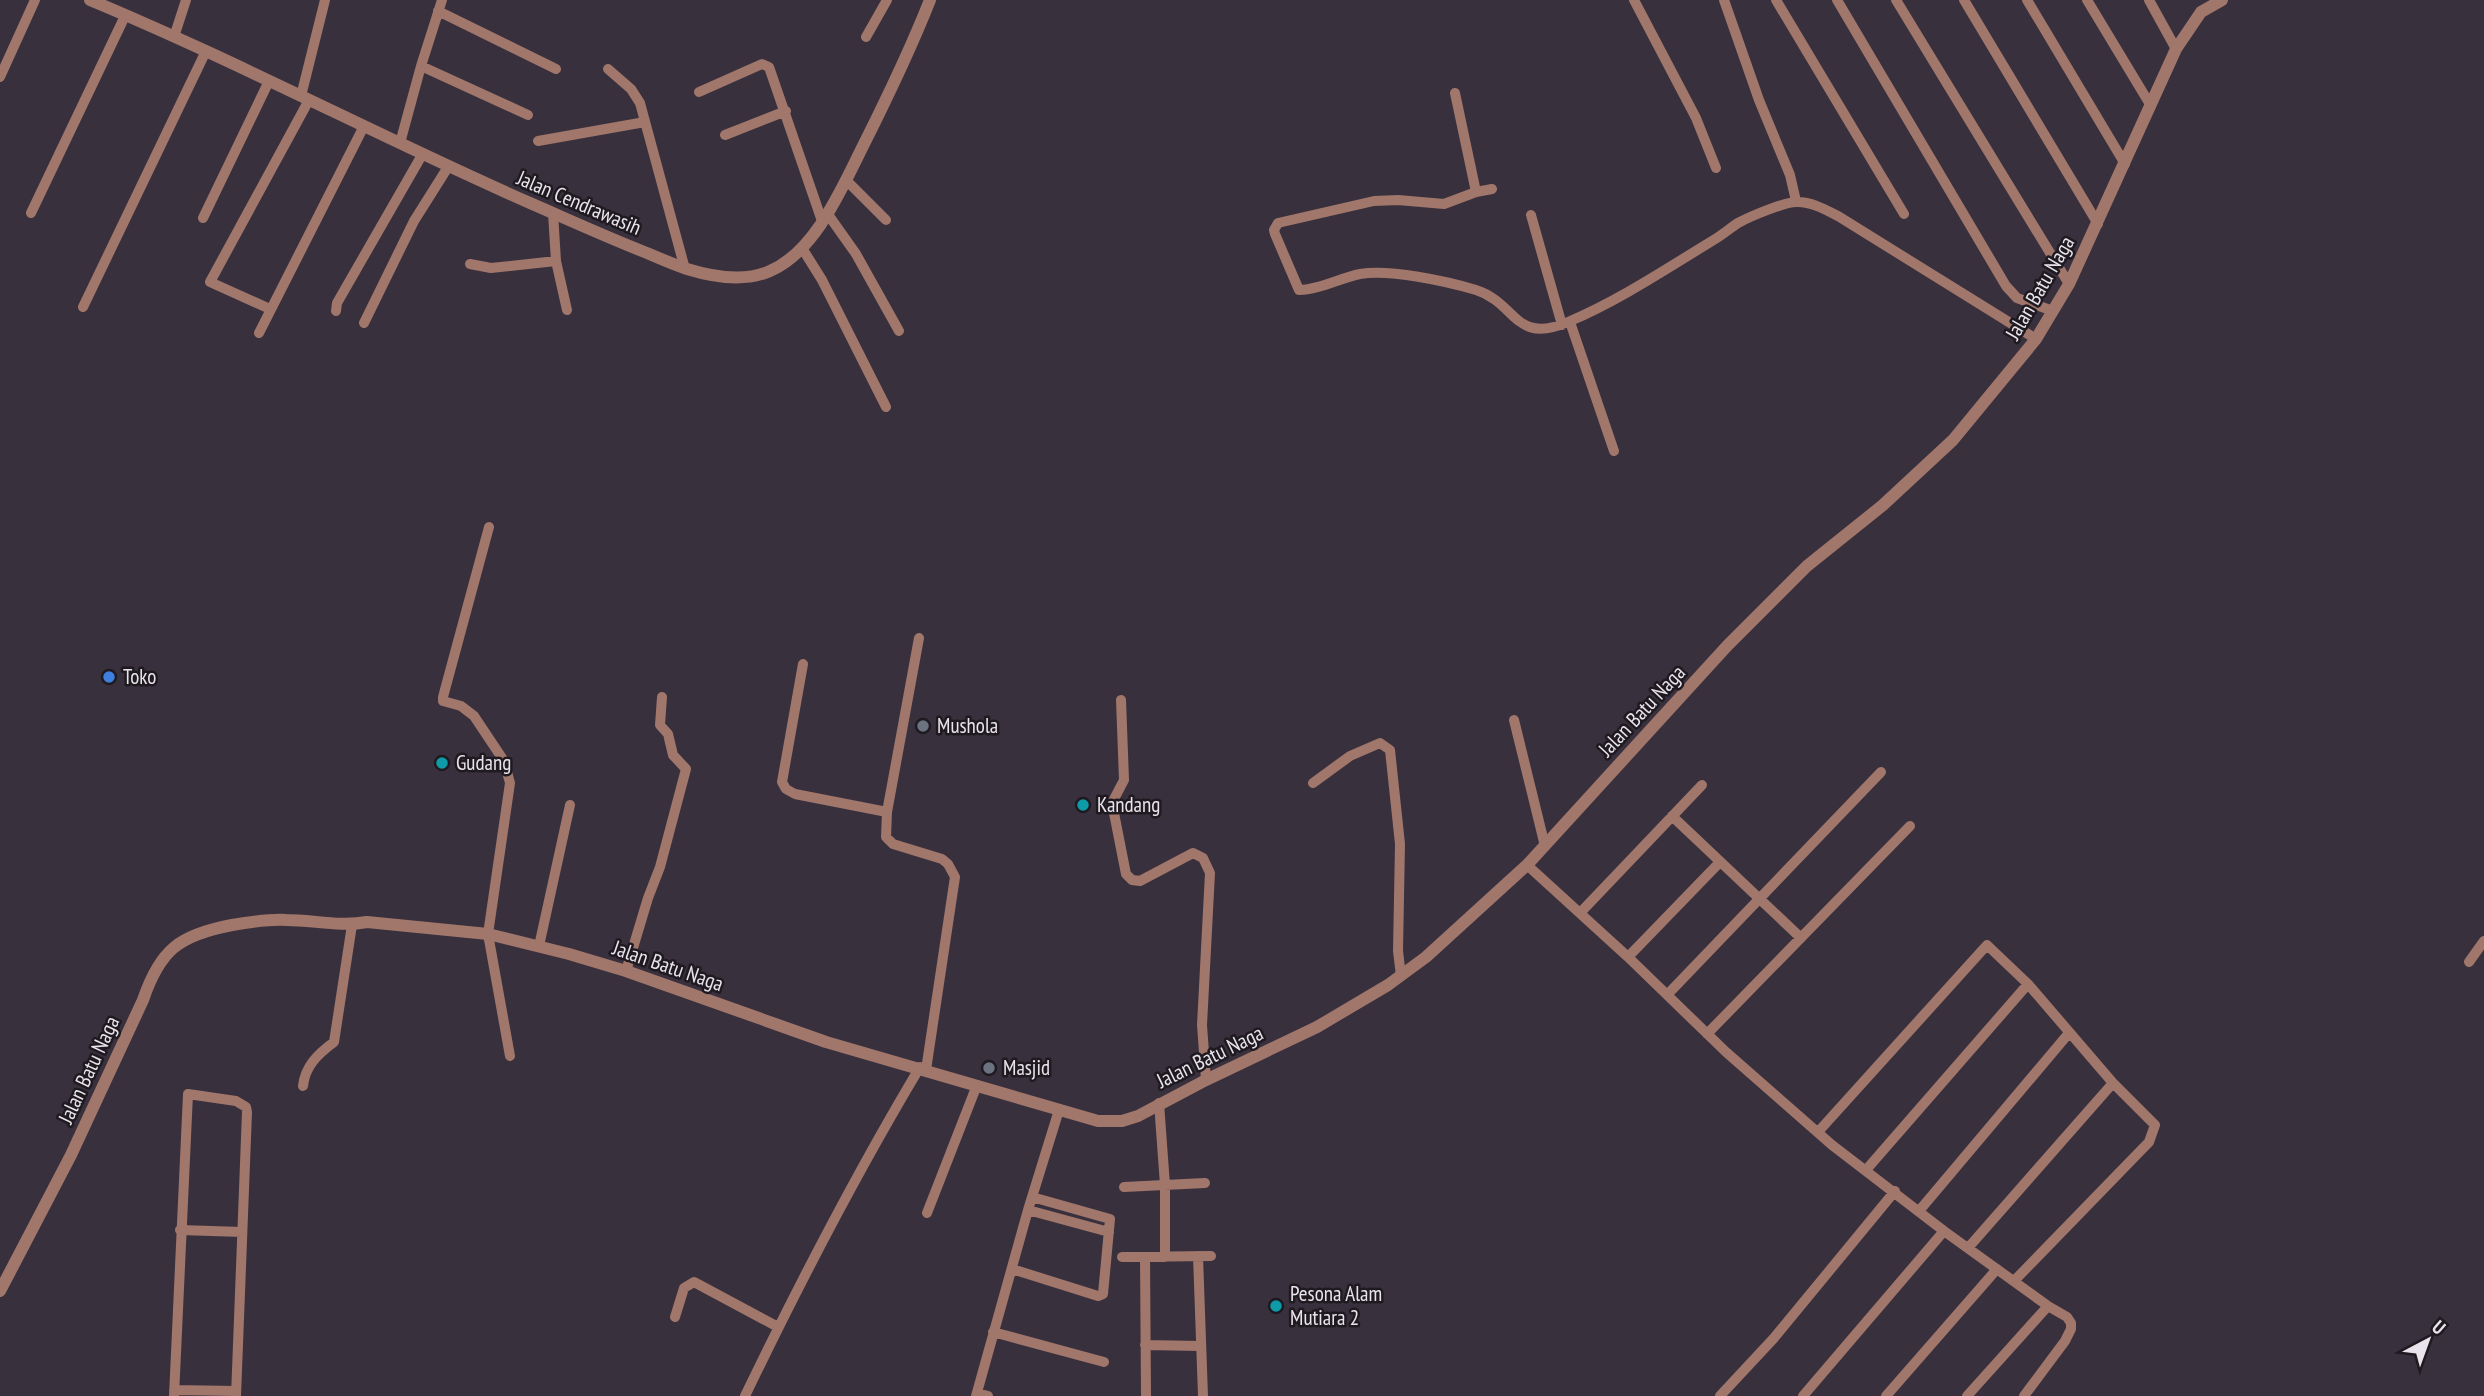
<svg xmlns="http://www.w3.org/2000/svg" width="2484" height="1396" font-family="'PT Sans Narrow',sans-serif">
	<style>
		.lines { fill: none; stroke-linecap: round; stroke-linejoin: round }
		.minor { stroke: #a1766b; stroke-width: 10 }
		.tertiary { stroke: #a1766b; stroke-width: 12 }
		.shop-dot { fill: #3f7fe0; stroke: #1e1a20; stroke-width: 2.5 }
		.worship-dot { fill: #6b7280; stroke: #1e1a20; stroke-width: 2.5 }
		.culture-dot { fill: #0f9aa8; stroke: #1e1a20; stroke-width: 2.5 }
		.labels { text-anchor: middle; stroke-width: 5; stroke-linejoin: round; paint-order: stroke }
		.street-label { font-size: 21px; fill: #e9e3ec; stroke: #1e1a20 }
		.poi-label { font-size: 21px; fill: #e9e3ec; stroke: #1e1a20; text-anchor: start }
	</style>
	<rect width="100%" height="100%" fill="#39303d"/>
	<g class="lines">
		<!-- minor -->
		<path class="minor" d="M1634 0 1696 118 1716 168
			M1724 0 1759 100 1790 175 1796 201
			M1776 0 1904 214
			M1837 0 2006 286 2017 298 2053 311
			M1896 0 2069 284
			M1964 0 2098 224
			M2027 0 2125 164
			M2087 0 2151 106
			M2149 0 2176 49
			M438 11 556 69
			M174 37 186 0
			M866 37 887 0
			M421 66 528 115
			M608 69 631 89 640 103 685 269
			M0 77 35 0
			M699 92 762 64 769 67 822 221
			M1455 93 1476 192 1444 204 1398 200 1374 201 1278 223 1274 230 1275 234 1299 290C1319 290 1340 278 1360 274 1390 269 1446 281 1476 290 1517 303 1514 345 1568 322 1618 301 1666 269 1712 241 1721 236 1729 229 1738 223 1749 217 1786 201 1798 202 1812 202 1826 210 1838 216L2036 339
			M301 96 325 0
			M725 135 786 111
			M538 141 645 122
			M400 143 421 66 442 0
			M846 180 886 220
			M1476 192 1492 189
			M31 213 125 16
			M553 213 556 261 567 310
			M827 213 856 254 899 331
			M1531 215 1562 325
			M203 218 269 81
			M802 248 822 280 886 407
			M470 264 491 268 556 261
			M83 307 206 51
			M270 309 210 282 309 100
			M336 311 337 303 422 155
			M1570 322 1614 451
			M364 323 414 221 448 167
			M259 333 364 126
			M489 527 443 697V701L461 706 474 716 504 761 510 783 488 934 510 1056
			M919 638 887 812 886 837 893 844 942 859 948 864 955 877 926 1070
			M803 664 782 782 786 789 795 794 887 812
			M1121 700 1124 780 1112 803 1126 874 1132 880 1140 881 1193 853 1203 858 1210 873 1202 1025 1206 1080
			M1514 720 1545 846
			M1313 783 1350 756 1380 743 1390 750 1400 844 1398 951 1401 976
			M1672 816 1801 938
			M1527 865 1628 957 1726 1052 1832 1145 1944 1231 2048 1306 2067 1317 2071 1323V1329L2065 1341 2024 1396
			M1580 913 1702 785
			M539 946 570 805
			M1628 957 1720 862
			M2469 962 2484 941
			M626 971 648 898 660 867 686 769 673 755 668 734 660 725 662 697
			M1667 995 1881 772
			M1707 1034 1910 826
			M303 1086C305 1066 318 1054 334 1042L352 925
			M1159 1103 1165 1185V1257
			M1818 1132 1987 945 2028 984
			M1866 1170 2028 984 2113 1083 2155 1125 2149 1142 2014 1281
			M1124 1187 1205 1183
			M1028 1210 1109 1232
			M1919 1211 2069 1033
			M927 1213 977 1085
			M180 1230 242 1232
			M1968 1248 2113 1083
			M1198 1256 1203 1396
			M1122 1257 1211 1256
			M1145 1257 1146 1396
			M1012 1269 1098 1296 1103 1294 1110 1219 1032 1197
			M675 1317 684 1288 694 1282 778 1327
			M993 1332 1104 1362
			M1145 1345 1200 1346
			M174 1390 236 1391
			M977 1393 988 1396
			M174 1396 188 1094 236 1101 246 1107 247 1112 236 1396
			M745 1396C799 1284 856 1174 920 1067
			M976 1396 1028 1210 1059 1110
			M1720 1396 1774 1338 1895 1191
			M1803 1396 1944 1231
			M1886 1396 1997 1269
			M1967 1396 2048 1306"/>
		<!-- tertiary -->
		<path class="tertiary" d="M90 0C239 62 382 138 530 203 567 219 604 236 642 251 657 257 672 264 687 269 713 277 745 282 770 271 817 251 844 183 866 140 889 94 911 48 930 0
			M0 1291 71 1155 143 1000C160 950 179 935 232 925 250 922 268 919 286 920 313 920 340 927 367 922L488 934 569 954 626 971 826 1042 1098 1121H1122L1138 1116 1206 1080 1317 1027 1388 985 1426 957 1527 865 1727 646 1807 566 1883 505 1953 440 2036 339 2069 284 2176 49 2201 12 2222 0"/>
	</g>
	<!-- markers -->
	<circle class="shop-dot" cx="109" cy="677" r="7"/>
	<g class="worship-dot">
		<circle cx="923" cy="726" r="7"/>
		<circle cx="989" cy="1068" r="7"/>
	</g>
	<g class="culture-dot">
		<circle cx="442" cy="763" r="7"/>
		<circle cx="1083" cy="805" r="7"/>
		<circle cx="1276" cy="1306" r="7"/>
	</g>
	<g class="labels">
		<!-- street labels -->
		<g class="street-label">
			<text transform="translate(579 203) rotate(23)" y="7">Jalan Cendrawasih</text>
			<text transform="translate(2040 288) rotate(-60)" y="7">Jalan Batu Naga</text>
			<text transform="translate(1642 711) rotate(-47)" y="7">Jalan Batu Naga</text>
			<text transform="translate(668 966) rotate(19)" y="7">Jalan Batu Naga</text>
			<text transform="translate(1210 1057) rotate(-26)" y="7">Jalan Batu Naga</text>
			<text transform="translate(89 1070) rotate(-65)" y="7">Jalan Batu Naga</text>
		</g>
		<!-- poi labels -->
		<g class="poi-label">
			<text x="123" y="684">Toko</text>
			<text x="937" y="733">Mushola</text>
			<text x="456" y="770">Gudang</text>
			<text x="1097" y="812">Kandang</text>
			<text x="1003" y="1075">Masjid</text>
			<text x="1290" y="1301">Pesona Alam<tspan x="1290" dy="24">Mutiara 2</tspan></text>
		</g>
	</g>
	<!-- north arrow -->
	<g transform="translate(2428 1340) rotate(41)" stroke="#1e1a20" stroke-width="5" paint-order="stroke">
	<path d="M0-5L12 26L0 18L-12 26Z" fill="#e9e3ec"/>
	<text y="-10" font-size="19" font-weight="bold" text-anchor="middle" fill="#e9e3ec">U</text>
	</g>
</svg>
